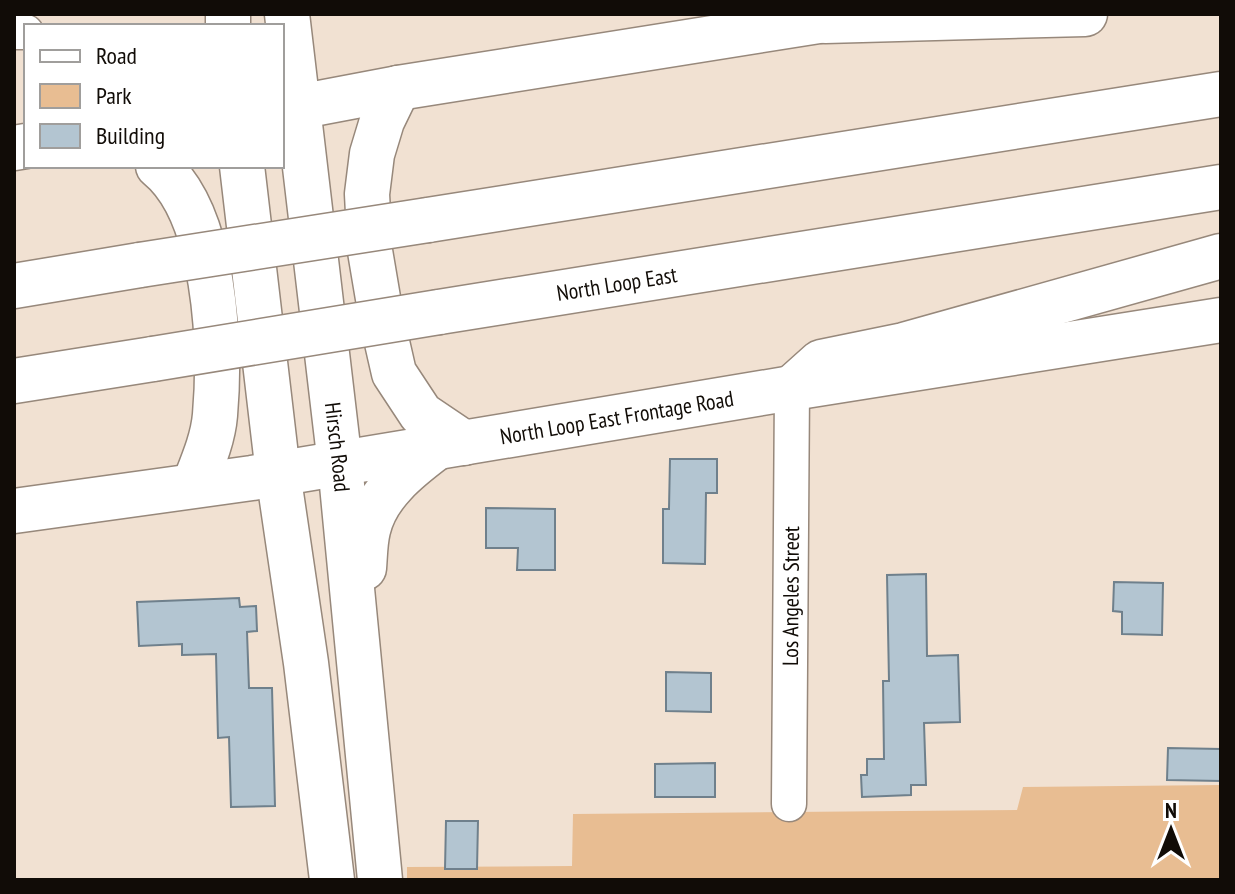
<svg xmlns="http://www.w3.org/2000/svg" width="1235" height="894" font-family="'PT Sans Narrow',sans-serif">
	<style>
		.green { fill: #e8bd92 }
		.building { fill: #b3c5d1; stroke: #6f808c; stroke-width: 2 }
		.lines { fill: none; stroke-linecap: round; stroke-linejoin: round }
		.minor-casing { stroke: #97887b; stroke-width: 37 }
		.major-casing { stroke: #97887b; stroke-width: 47 }
		.highway-casing { stroke: #97887b; stroke-width: 47 }
		.minor { stroke: #fff; stroke-width: 34 }
		.major { stroke: #fff; stroke-width: 44 }
		.highway { stroke: #fff; stroke-width: 44 }
		.highway-bridge-casing { stroke: #97887b; stroke-width: 47; stroke-linecap: butt }
		.highway-bridge { stroke: #fff; stroke-width: 44 }
		.labels { text-anchor: middle; stroke-width: 7; stroke-linejoin: round; paint-order: stroke }
		.street-label { font-size: 22px; fill: #110c07; stroke: #fff }
	</style>
	<rect width="100%" height="100%" fill="#f1e1d2"/>
	<!-- green -->
	<path class="green" d="M1221 785V880H407V867L572 866 573 814 1017 810 1023 787Z"/>
	<!-- building -->
	<path class="building" d="M670 459H717V493H706L705 564 663 563V509H669Z
		M486 508 555 509V570H517L518 548H486Z
		M926 574 927 656 958 655 960 722 924 723 926 785H911V795L862 797 861 775H867V759H884L883 681H889L887 575Z
		M1114 582 1163 583 1162 635 1122 634V612L1113 611Z
		M239 598 240 607 256 606 257 631 247 632 249 688H272L275 806 231 807 229 737 218 738 216 654 182 655V644L139 646 137 602Z
		M666 672 711 673V712L666 711Z
		M1168 748 1221 749V781L1167 780Z
		M715 763V797H655V764Z
		M446 821H478L477 869H445Z"/>
	<g class="lines">
		<defs>
			<g id="minor">
				<path d="M14 32H26"/>
				<path id="s1" d="M789 804 792 388"/>
			</g>
			<g id="major">
				<path d="M228 14V26"/>
				<path id="s2" d="M287 14 340 464 380 880"/>
				<path d="M398 88 382 121 372 154 367 194 370 251 381 316 394 373 421 414 464 443"/>
				<path d="M282 110 398 88 863 14"/>
				<path d="M14 148 26 146"/>
				<path d="M158 166C216 213 221 345 215 415 213 439 203 462 194 485"/>
				<path d="M242 166 278 473 306 663 332 880"/>
				<path id="s3" d="M14 511 252 478 792 388 1221 320"/>
				<path d="M364 568C365 556 365 542 368 530 376 494 408 469 436 448"/>
			</g>
			<g id="highway">
				<path d="M825 21 1085 14"/>
				<path d="M428 220 1221 94"/>
				<path d="M14 286 140 265"/>
				<path id="s4" d="M439 312 1221 187"/>
				<path d="M14 381 153 359"/>
				<path d="M792 388 821 362 904 345 1221 256"/>
			</g>
		</defs>
		<!-- minor casing -->
		<use href="#minor" class="minor-casing"/>
		<!-- major casing -->
		<use href="#major" class="major-casing"/>
		<!-- highway casing -->
		<use href="#highway" class="highway-casing"/>
		<!-- minor -->
		<use href="#minor" class="minor"/>
		<!-- major -->
		<use href="#major" class="major"/>
		<!-- highway -->
		<use href="#highway" class="highway"/>
		<defs>
			<path id="highway-bridge" d="M140 265 428 220
				M153 359 439 312"/>
		</defs>
		<!-- highway-bridge casing -->
		<use href="#highway-bridge" class="highway-bridge-casing"/>
		<!-- highway-bridge -->
		<use href="#highway-bridge" class="highway-bridge"/>
	</g>
	<g class="labels">
		<!-- street labels -->
		<g class="street-label">
			<text dy="8" stroke="none"><textPath href="#s4" startOffset="180">North Loop East</textPath></text>
			<text dy="8" stroke="none"><textPath href="#s3" startOffset="610">North Loop East Frontage Road</textPath></text>
			<text dy="8" stroke="none"><textPath href="#s2" startOffset="436">Hirsch Road</textPath></text>
			<text dy="8" stroke="none"><textPath href="#s1" startOffset="208">Los Angeles Street</textPath></text>
		</g>
	</g>
	<!-- border -->
	<rect width="1235" height="894" fill="none" stroke="#110c07" stroke-width="32"/>
	<!-- legend -->
	<rect x="24" y="24" width="260" height="144" fill="#ffffff" stroke="#a09e9c" stroke-width="2"/>
	<rect x="40" y="50" width="40" height="12" fill="#ffffff" stroke="#a09e9c" stroke-width="2"/>
	<text x="96" y="64" font-size="24" fill="#110c07">Road</text>
	<rect x="40" y="84" width="40" height="24" fill="#e8bd92" stroke="#a09e9c" stroke-width="2"/>
	<text x="96" y="104" font-size="24" fill="#110c07">Park</text>
	<rect x="40" y="124" width="40" height="24" fill="#b3c5d1" stroke="#a09e9c" stroke-width="2"/>
	<text x="96" y="144" font-size="24" fill="#110c07">Building</text>
	<!-- north arrow -->
	<g transform="translate(1171 830)" stroke="#ffffff" stroke-width="6" paint-order="stroke">
	<path d="M0-6L14 30L0 20L-14 30Z" fill="#110c07"/>
	<text y="-12" font-size="22" font-weight="bold" text-anchor="middle" fill="#110c07">N</text>
	</g>
</svg>
